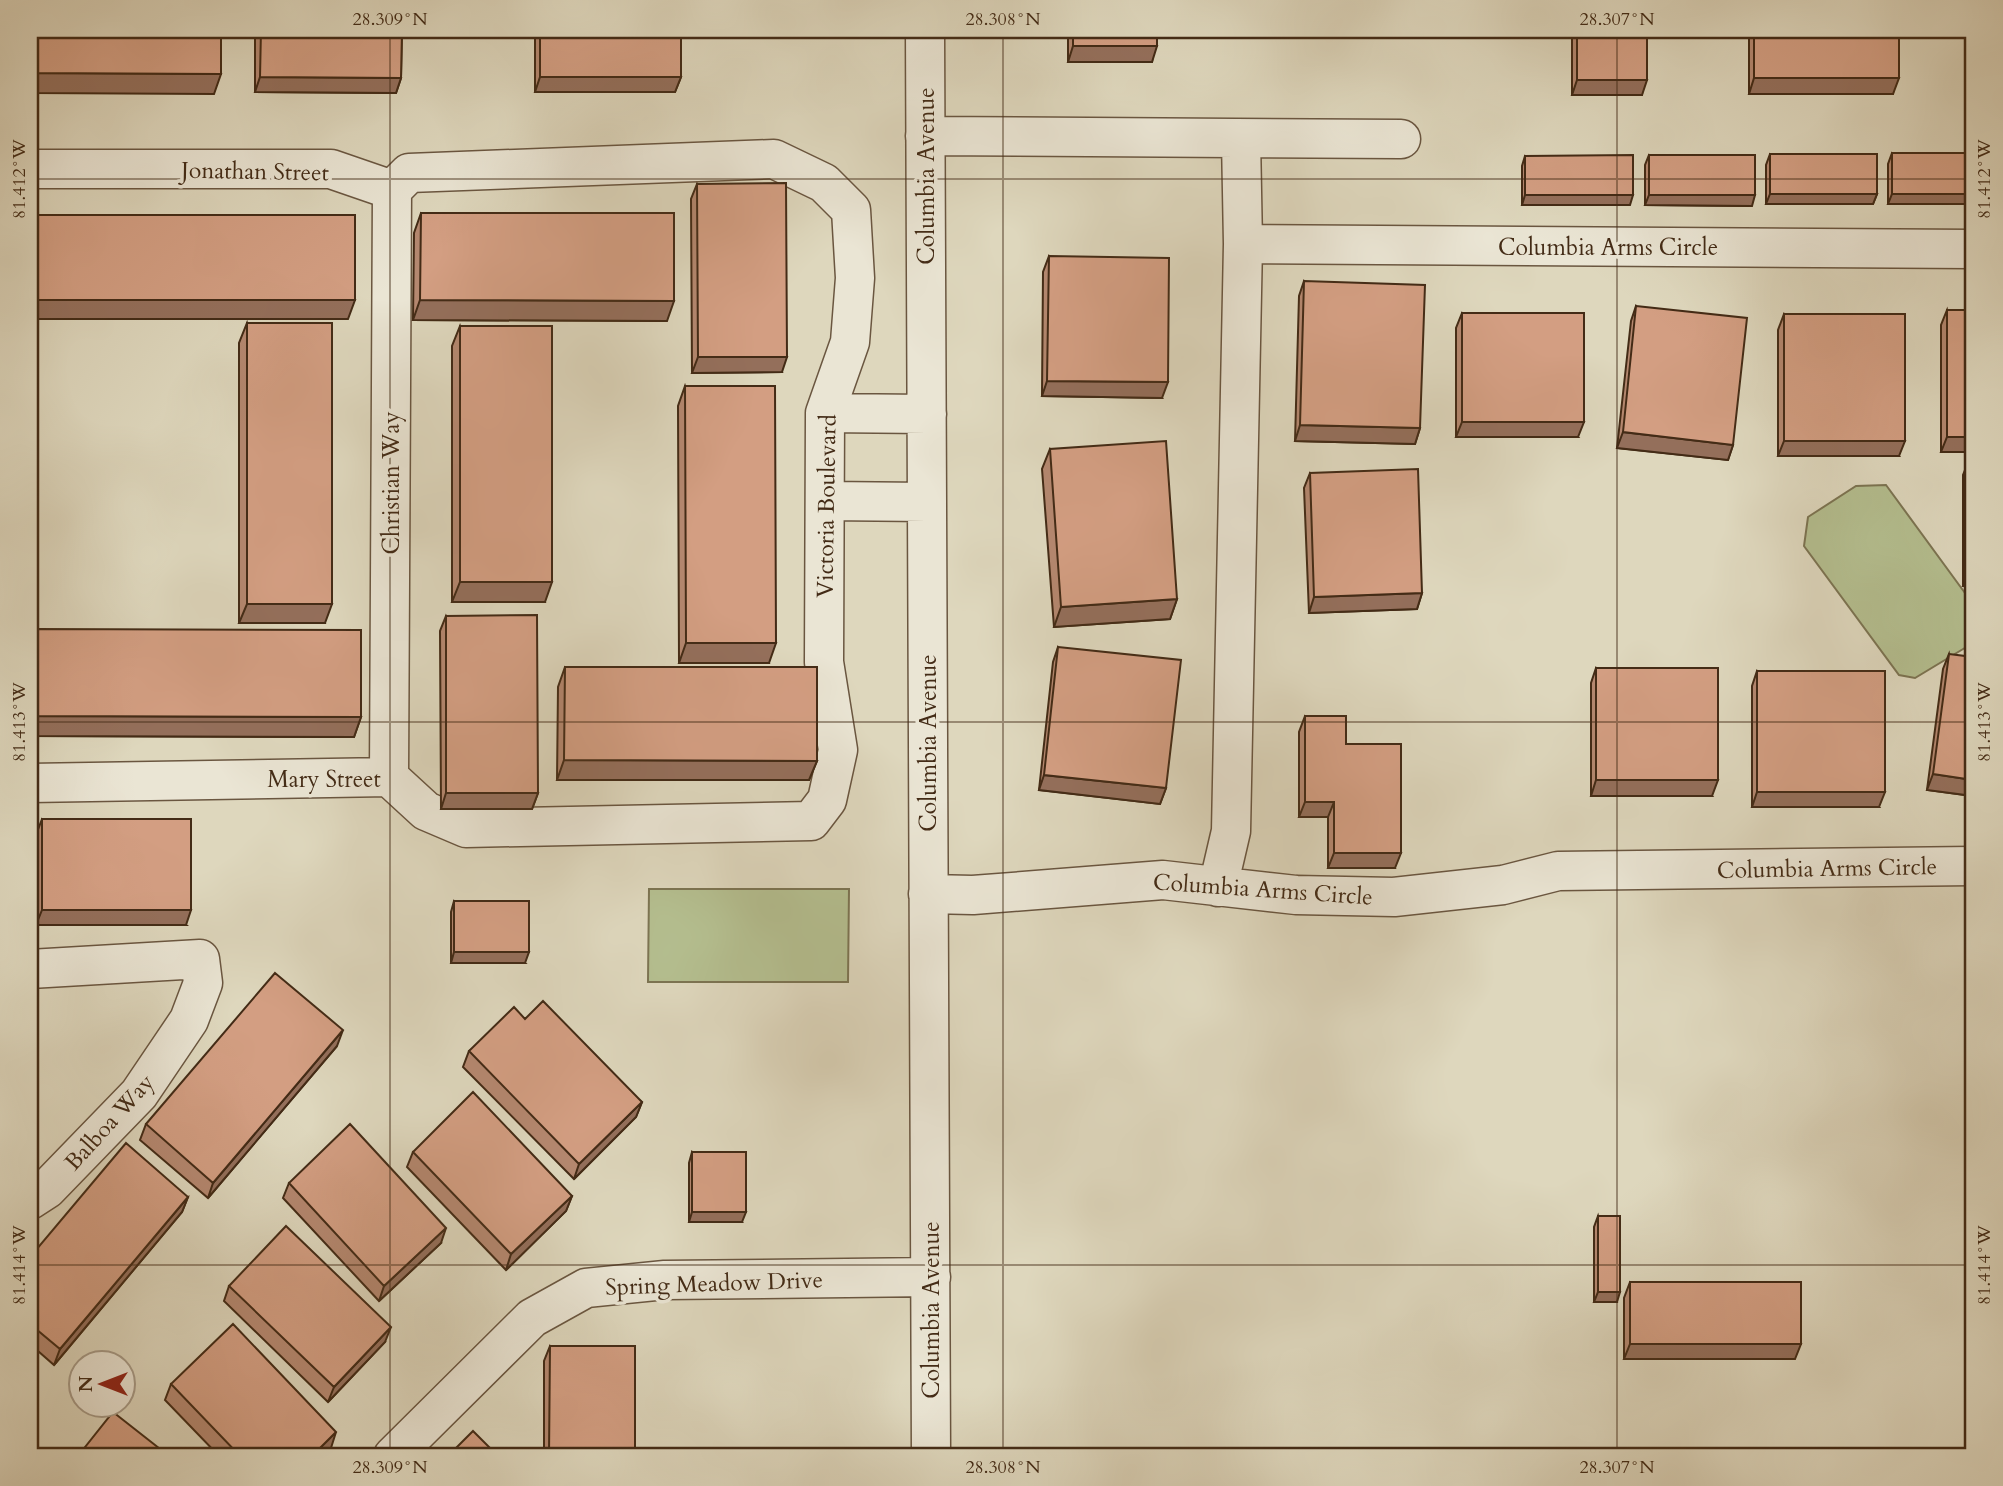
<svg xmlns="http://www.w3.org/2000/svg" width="2003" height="1486" font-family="Cardo,serif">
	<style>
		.green { fill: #b4be8f; stroke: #7c7452; stroke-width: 2 }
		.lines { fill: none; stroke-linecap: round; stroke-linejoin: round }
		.minor-casing { stroke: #6a5640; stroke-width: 41 }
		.minor { stroke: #eae5d4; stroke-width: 38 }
		.wall { fill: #b58870; stroke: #432b16; stroke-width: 2 }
		.shaded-wall { fill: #946f5b; stroke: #432b16; stroke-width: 2 }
		.building { fill: #d39e82; stroke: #432b16; stroke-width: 2 }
		.ticks { fill: none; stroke: #432b16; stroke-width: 2; stroke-opacity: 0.45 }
		.labels { text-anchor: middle; stroke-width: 7; stroke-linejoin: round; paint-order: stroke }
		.street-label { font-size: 23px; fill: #432b16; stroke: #eae5d4 }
		.neatline { fill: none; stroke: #432b16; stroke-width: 2.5 }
		.ticks-label { font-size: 18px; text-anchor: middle; fill: #432b16 }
	</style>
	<rect width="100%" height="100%" fill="#ded7bd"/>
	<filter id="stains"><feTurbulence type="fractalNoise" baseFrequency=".00286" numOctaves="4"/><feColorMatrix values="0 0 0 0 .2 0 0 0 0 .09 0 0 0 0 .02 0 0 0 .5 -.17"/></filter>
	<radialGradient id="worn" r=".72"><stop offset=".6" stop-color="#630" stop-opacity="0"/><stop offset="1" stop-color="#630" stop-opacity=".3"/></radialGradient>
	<!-- green -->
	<path class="green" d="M1886 485 1973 604V643L1915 678 1899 675 1804 546 1808 517 1856 486Z
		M649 889H849L848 982H648Z"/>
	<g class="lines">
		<defs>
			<path id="minor" d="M925 30 931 1456
				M925 136 1401 139
				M30 169H331L392 190 409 173 774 159 824 183 851 210 855 278 850 342 825 413 824 662 838 750 827 800 811 821 466 828 426 811 389 777 30 783
				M1243 244 1973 249
				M825 413 927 414
				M826 501 927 502
				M389 777 392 190
				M1218 887 1231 831 1243 244 1241 139
				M928 894 973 895 1163 880 1296 895 1394 897 1503 885 1558 871 1973 866
				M30 969 200 959 203 983 189 1020 139 1094 47 1189 30 1200
				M393 1456 532 1318 586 1288 665 1280 931 1277"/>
		</defs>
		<!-- minor casing -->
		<use href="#minor" class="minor-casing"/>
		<!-- minor -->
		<use href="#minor" class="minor"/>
	</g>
	<!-- wall -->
	<path class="wall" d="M255 30H402L401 78 396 93 255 92Z
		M535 30H681V77L675 92H535Z
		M1068 30H1157L1152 62H1068Z
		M1572 30H1647L1642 95H1572Z
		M1749 30H1899L1893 94H1749Z
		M1892 153 1973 204H1888V164Z
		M1770 154 1877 194 1873 204H1766V165Z
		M1649 155 1752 206 1645 205V165Z
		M1525 156 1630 205H1522V166Z
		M697 184 782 372 692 373 691 199Z
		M421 213 667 321 413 320 414 233Z
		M1049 256 1162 398 1042 396 1043 272Z
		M1304 281 1420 428 1415 444 1295 441 1299 296Z
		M1636 306 1733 445 1728 460 1617 448 1631 321Z
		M1947 310 1973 452H1941V325Z
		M1462 313 1578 437H1456V328Z
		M1784 314 1899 456H1778V330Z
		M247 323 325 623H239V343Z
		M460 326 545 602H452V346Z
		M685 386 769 663H679L678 406Z
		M1050 449 1177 599 1170 619 1054 627 1042 469Z
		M1969 460 1973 586H1963V475Z
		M1310 473 1422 593 1417 609 1309 613 1304 488Z
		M446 616 538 793 532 809H441L440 631Z
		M36 629 361 717 354 737 30 736V645Z
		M1058 647 1166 788 1160 804 1039 790 1053 662Z
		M1949 654 1973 796 1927 790 1943 669Z
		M565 667 817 761 809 780H557L558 687Z
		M1596 668 1712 796H1591V683Z
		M1757 671 1879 807H1752V686Z
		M1305 716 1346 744 1395 868H1328V817H1299V732Z
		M42 819 186 925H36V835Z
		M454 901 525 963H451V912Z
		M525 1019 642 1102 636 1117 574 1179 463 1067 469 1051Z
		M337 1046 208 1198 140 1140 146 1124Z
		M413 1152 572 1196 566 1211 506 1270 407 1167Z
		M692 1152 742 1222H689V1163Z
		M289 1183 441 1243 379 1301 283 1198Z
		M188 1197 182 1212 54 1365 30 1344V1257Z
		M1598 1216 1617 1302H1594V1227Z
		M1630 1282 1795 1359H1624V1298Z
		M229 1286 385 1342 328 1402 224 1301Z
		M550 1346 635 1456H544V1361Z
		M171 1384 331 1448 322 1456H219L165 1400Z"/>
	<!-- shaded-wall -->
	<path class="shaded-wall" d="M1252 30H1301L1298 38H1249Z
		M1073 46H1157L1152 62H1068Z
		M30 73 221 74 214 94 30 93Z
		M260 77 401 78 396 93 255 92Z
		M540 77H681L675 92H535Z
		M1754 78H1899L1893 94H1749Z
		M1577 80H1647L1642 95H1572Z
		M1770 194H1877L1873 204H1766Z
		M1892 194H1973V204H1888Z
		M1525 195H1633L1630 205H1522Z
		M1649 195H1755L1752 206 1645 205Z
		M30 300H355L348 319H30Z
		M420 300 674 301 667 321 413 320Z
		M698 357H787L782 372 692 373Z
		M1047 381 1168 382 1162 398 1042 396Z
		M1462 422H1584L1578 437H1456Z
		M1300 425 1420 428 1415 444 1295 441Z
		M1623 432 1733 445 1728 460 1617 448Z
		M1947 437H1973V452H1941Z
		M1784 441H1905L1899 456H1778Z
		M1969 571H1973V586H1963Z
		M460 582H552L545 602H452Z
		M1422 593 1417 609 1309 613 1314 597Z
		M1177 599 1170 619 1054 627 1061 607Z
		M247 604H332L325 623H239Z
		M686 643H776L769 663H679Z
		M36 716 361 717 354 737 30 736V732Z
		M564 760 817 761 809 780H557Z
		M1933 774 1973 780V796L1927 790Z
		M1044 775 1166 788 1160 804 1039 790Z
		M1596 780H1718L1712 796H1591Z
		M1757 792H1885L1879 807H1752Z
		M446 793H538L532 809H441Z
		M1305 802H1334L1328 817H1299Z
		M1334 853H1401L1395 868H1328Z
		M42 910H191L186 925H36Z
		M454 952H529L525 963H451Z
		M343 1030 337 1046 208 1198 213 1183Z
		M642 1102 636 1117 574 1179 579 1164Z
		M572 1196 566 1211 506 1270 511 1254Z
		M188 1197 182 1212 54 1365 60 1349Z
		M692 1212H746L742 1222H689Z
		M446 1228 441 1243 379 1301 384 1286Z
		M1598 1292H1620L1617 1302H1594Z
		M391 1327 385 1342 328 1402 334 1387Z
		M1630 1344H1801L1795 1359H1624Z
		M336 1432 331 1448 322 1456H312Z"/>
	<!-- building -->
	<path class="building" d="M30 30H221V74L30 73Z
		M261 30H402L401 78 260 77Z
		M540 30H681V77H540Z
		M1073 30H1157V46H1073Z
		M1577 30H1647V80H1577Z
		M1754 30H1899V78H1754Z
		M1892 153H1973V194H1892Z
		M1770 154H1877V194H1770Z
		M1633 155V195H1525V156Z
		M1649 155H1755V195H1649Z
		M786 183 787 357H698L697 184Z
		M421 213H674V301L420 300Z
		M30 215H355V300H30Z
		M1049 256 1169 258 1168 382 1047 381Z
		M1304 281 1425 285 1420 428 1300 425Z
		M1636 306 1747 318 1733 445 1623 432Z
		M1947 310H1973V437H1947Z
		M1462 313H1584V422H1462Z
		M1784 314H1905V441H1784Z
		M247 323H332V604H247Z
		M460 326H552V582H460Z
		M685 386H775L776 643H686Z
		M1166 441 1177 599 1061 607 1050 449Z
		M1969 460H1973V571H1969Z
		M1418 469 1422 593 1314 597 1310 473Z
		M537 615 538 793H446V616Z
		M36 629 361 630V717L36 716Z
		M1058 647 1181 660 1166 788 1044 775Z
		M1949 654 1973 657V780L1933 774Z
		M565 667H817V761L564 760Z
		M1596 668H1718V780H1596Z
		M1757 671H1885V792H1757Z
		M1305 716H1346V744H1401V853H1334V802H1305Z
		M42 819H191V910H42Z
		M454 901H529V952H454Z
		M275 973 343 1030 213 1183 146 1124Z
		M543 1001 642 1102 579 1164 469 1051 514 1007 525 1019Z
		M473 1092 572 1196 511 1254 413 1152Z
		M350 1124 446 1228 384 1286 289 1183Z
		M126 1143 188 1197 60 1349 30 1324V1257Z
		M692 1152H746V1212H692Z
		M1598 1216H1620V1292H1598Z
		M286 1226 391 1327 334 1387 229 1286Z
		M1630 1282H1801V1344H1630Z
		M233 1324 336 1432 312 1456H240L171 1384Z
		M550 1346H635V1456H549Z
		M113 1412 169 1456H78Z
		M473 1431 498 1456H448Z"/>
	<!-- ticks -->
	<path class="ticks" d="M390 30V1456M1003 30V1456M1617 30V1456M30 179H1973M30 722H1973M30 1265H1973"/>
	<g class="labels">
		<!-- street labels -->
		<g class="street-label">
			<text transform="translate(255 171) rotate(1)" y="8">Jonathan Street</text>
			<text transform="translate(926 176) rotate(-90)" y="8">Columbia Avenue</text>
			<text x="1608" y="255">Columbia Arms Circle</text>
			<text transform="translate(391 483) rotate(-90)" y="8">Christian Way</text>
			<text transform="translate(826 506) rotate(-89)" y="8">Victoria Boulevard</text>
			<text transform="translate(928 743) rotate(-90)" y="8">Columbia Avenue</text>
			<text x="324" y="787">Mary Street</text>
			<text transform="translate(1827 868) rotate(-1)" y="8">Columbia Arms Circle</text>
			<text transform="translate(1263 889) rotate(4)" y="8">Columbia Arms Circle</text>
			<text transform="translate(109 1122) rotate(-48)" y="8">Balboa Way</text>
			<text transform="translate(714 1283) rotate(-2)" y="8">Spring Meadow Drive</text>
			<text transform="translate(931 1310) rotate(-90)" y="8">Columbia Avenue</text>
		</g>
	</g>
	<!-- margin -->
	<rect width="2003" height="1486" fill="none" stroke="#ded7bd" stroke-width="77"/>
	<!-- north arrow -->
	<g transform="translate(102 1384) rotate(270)"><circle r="33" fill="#eae5d4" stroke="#a79b88" stroke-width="2"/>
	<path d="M0-5L12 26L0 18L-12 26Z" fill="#8f2418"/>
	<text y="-10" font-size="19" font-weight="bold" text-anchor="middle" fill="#432b16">N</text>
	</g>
	<rect x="38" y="38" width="1927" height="1410" class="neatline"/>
	<g class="ticks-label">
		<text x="390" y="25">28.309°N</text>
		<text x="1003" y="25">28.308°N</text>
		<text x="1617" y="25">28.307°N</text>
		<text transform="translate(1984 179) rotate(-90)" y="6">81.412°W</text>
		<text transform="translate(19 179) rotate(-90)" y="6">81.412°W</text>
		<text transform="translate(1984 722) rotate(-90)" y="6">81.413°W</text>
		<text transform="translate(19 722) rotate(-90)" y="6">81.413°W</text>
		<text transform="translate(1984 1265) rotate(-90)" y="6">81.414°W</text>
		<text transform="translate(19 1265) rotate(-90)" y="6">81.414°W</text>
		<text x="390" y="1473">28.309°N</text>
		<text x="1003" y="1473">28.308°N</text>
		<text x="1617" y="1473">28.307°N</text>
	</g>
	<rect width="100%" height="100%" filter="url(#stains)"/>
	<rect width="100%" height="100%" fill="url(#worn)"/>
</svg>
